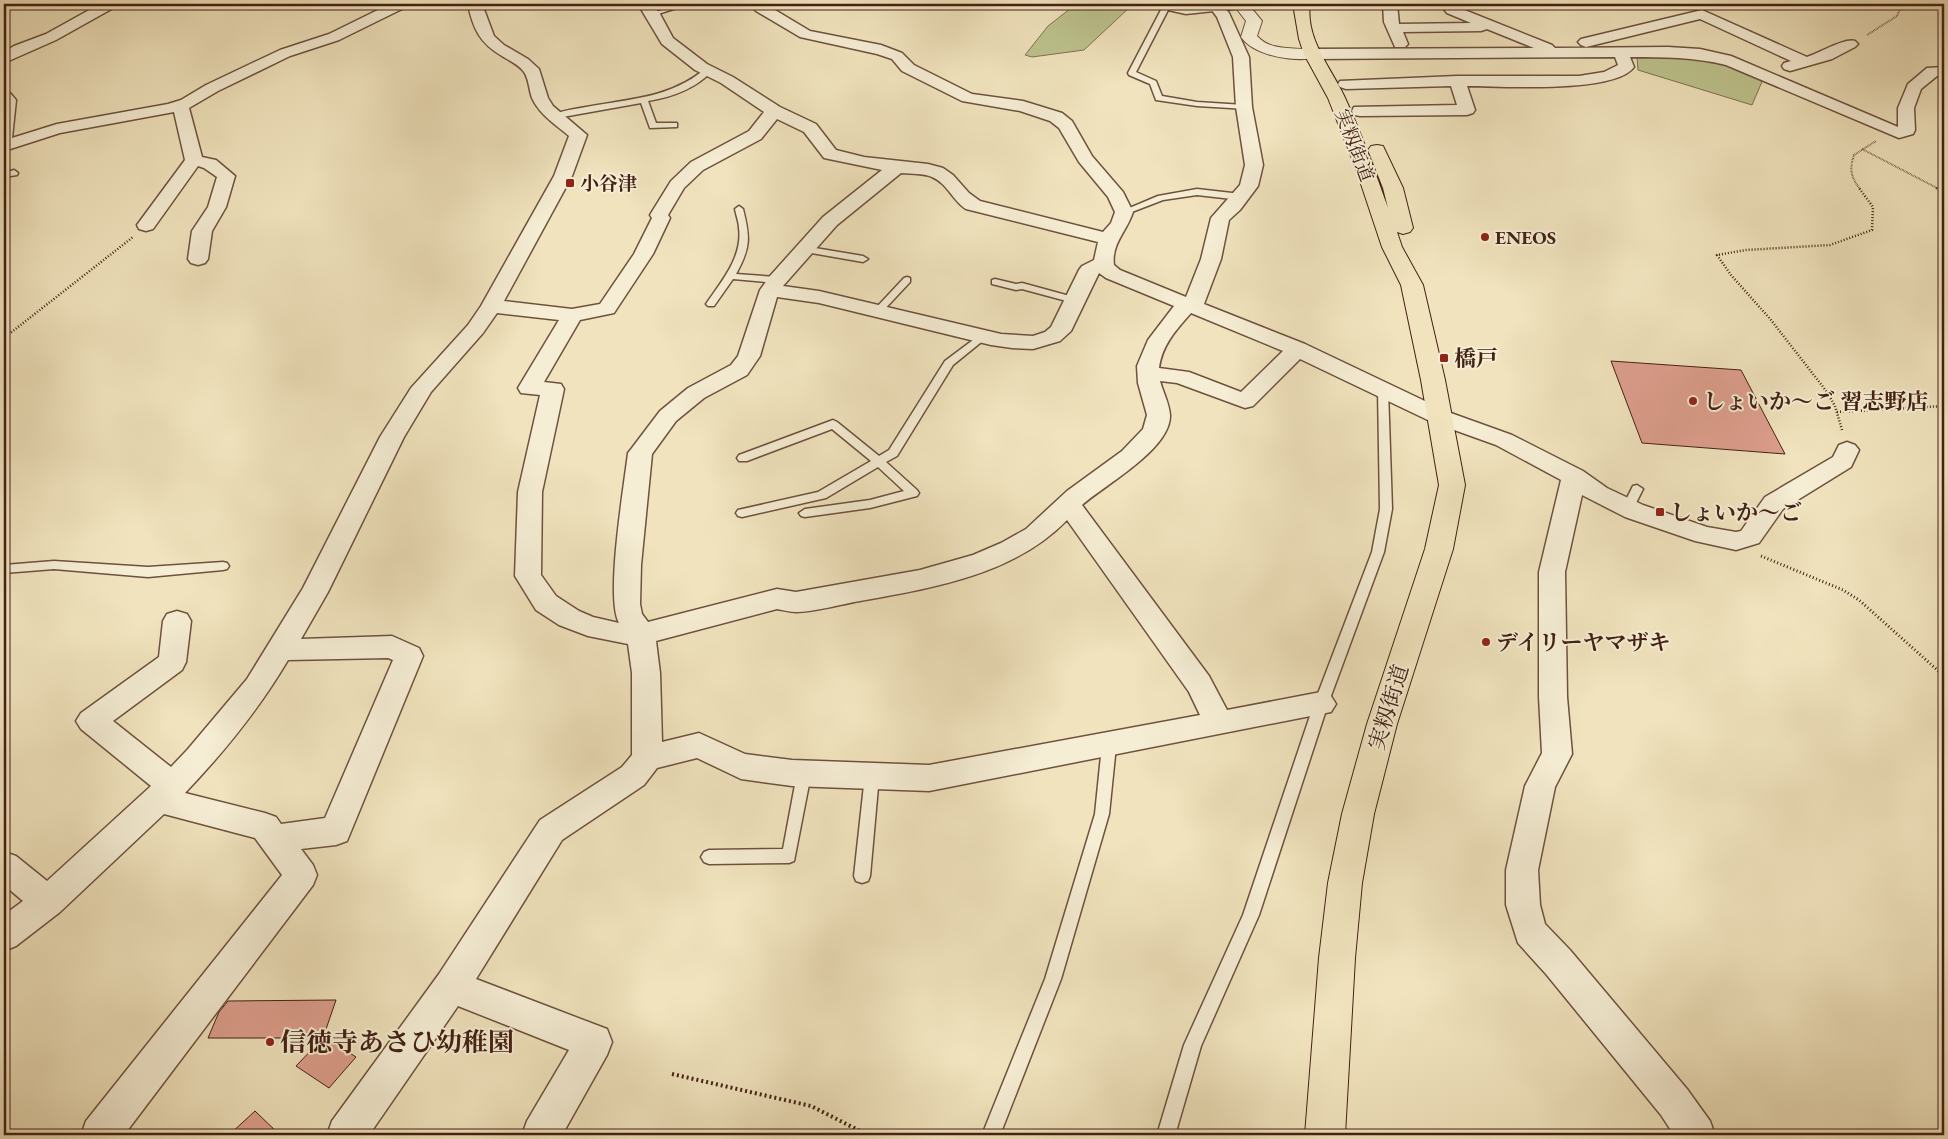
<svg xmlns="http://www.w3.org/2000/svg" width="1948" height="1139" font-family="'EB Garamond','Noto Serif JP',serif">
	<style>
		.green { fill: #bdc38e; stroke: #807251 }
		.building { fill: #de9f8e; stroke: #432114 }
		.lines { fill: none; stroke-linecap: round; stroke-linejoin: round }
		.service-casing { stroke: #6e523e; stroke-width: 3 }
		.minor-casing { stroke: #6e523e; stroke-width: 3 }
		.tertiary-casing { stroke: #6e523e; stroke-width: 2 }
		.primary-casing { stroke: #432114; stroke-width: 2 }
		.path-far3 { stroke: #432114; stroke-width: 2; stroke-dasharray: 0.5 1; stroke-linecap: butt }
		.path-far2 { stroke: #432114; stroke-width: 2.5; stroke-dasharray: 1 2; stroke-linecap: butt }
		.path-far1 { stroke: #432114; stroke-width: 3; stroke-dasharray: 1 2.5; stroke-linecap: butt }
		.path { stroke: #432114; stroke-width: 4; stroke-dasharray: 2 3; stroke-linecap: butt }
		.service { fill: #f5edd4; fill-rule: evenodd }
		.minor { fill: #f5edd4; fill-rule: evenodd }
		.tertiary { fill: #f5edd4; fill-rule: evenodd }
		.primary { fill: #f0e3bd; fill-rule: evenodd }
		.poi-dot { fill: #8f2418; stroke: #f5edd4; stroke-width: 2 }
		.labels { text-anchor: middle; stroke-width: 4; stroke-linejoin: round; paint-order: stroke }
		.far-street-label { font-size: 19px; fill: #432114; stroke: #f5edd4 }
		.far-poi-label { font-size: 19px; font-weight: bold; fill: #432114; stroke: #f5edd4; text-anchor: start }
		.poi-label { font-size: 22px; font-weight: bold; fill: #432114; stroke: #f5edd4; text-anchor: start }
		.street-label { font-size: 22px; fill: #432114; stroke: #f5edd4 }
		.near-poi-label { font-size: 26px; font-weight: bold; fill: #432114; stroke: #f5edd4; text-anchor: start }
	</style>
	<rect width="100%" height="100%" fill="#f0e3bd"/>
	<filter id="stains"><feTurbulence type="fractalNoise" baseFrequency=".004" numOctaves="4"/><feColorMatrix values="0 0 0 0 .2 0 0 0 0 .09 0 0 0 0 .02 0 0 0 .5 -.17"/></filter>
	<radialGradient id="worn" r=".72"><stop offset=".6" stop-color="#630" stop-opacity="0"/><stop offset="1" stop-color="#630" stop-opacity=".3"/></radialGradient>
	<!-- green -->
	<path class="green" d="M1073 4H1128L1130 7 1084 50 1032 57 1025 55 1048 26 1075 5Z
		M1649 55 1703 57 1764 77 1752 105 1638 70 1637 57Z"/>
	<!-- building -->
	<path class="building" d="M1611 361 1741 370 1785 454 1642 443Z
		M336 1000 323 1038 324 1036 356 1057 329 1088 296 1066 323 1038H208L219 1012 228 1001Z
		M255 1111 280 1135H229Z"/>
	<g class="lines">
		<defs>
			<path id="service" d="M680 4H689L655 15 650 14Z
				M1150 4H1160L1186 10 1244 5V7L1242 8 1186 14 1168 10 1136 72 1156 81 1162 96 1197 102 1244 105H1247V109L1197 106 1156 100 1150 84 1129 75 1128 73 1162 8Z
				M705 69 712 71C695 89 672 97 648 101L656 123H677V127L650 128 641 103 557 118 553 116C561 110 576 109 586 107 629 99 671 98 705 69Z
				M14 170 18 173 17 175 4 177V173Z
				M1197 189 1241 194 1245 197 1241 200 1197 195 1163 200 1124 215 1120 212 1158 196Z
				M739 206 743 209C750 237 751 247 736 274L777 277 782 280 777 283 733 279 714 306H708L706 304C721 282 743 257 739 228 739 222 736 215 735 209Z
				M803 246 863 256 868 259 863 262 800 251V247Z
				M907 277 910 278V282L881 313H875V309L904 278Z
				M995 279 1016 284 1022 283 1077 298 1079 300 1074 303 1022 289 1016 290 992 284V280Z
				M981 334 986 337 985 339 953 365 897 456 886 462 917 490 919 493 917 496 870 508 805 517 801 516 799 513 805 509 870 500 904 491 878 467 826 498 742 517 738 516 736 513 738 510 818 492 871 461 832 429 747 461H739L737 458 739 455 833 420 837 422 879 456 889 450 945 361Z
				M1383 387 1388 390 1392 509 1384 552 1328 704 1259 915 1201 1046 1175 1135H1157L1184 1045 1243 915 1314 704 1372 552 1380 509 1378 390Z
				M1637 485 1643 489 1632 511 1628 512 1624 511 1622 508 1633 486Z
				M54 561 148 567 223 562 227 563 229 566 227 569 223 570 148 577 54 569 4 573V565Z
				M1109 740 1114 742 1116 746 1109 814 1061 979 1000 1135H982L1045 979 1095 814 1102 746 1104 742Z
				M804 768 809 770 811 774 794 861 789 863 709 864 704 862 701 857 704 852 709 850 783 849 797 774 799 770Z
				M872 770 877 772 879 776 870 876 868 881 862 883 856 881 854 876 865 776 867 772Z"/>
			<path id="minor" d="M100 4H117L115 7 56 40 4 63V52L14 46 46 34Z
				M390 4H408L406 7 339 40 290 56 218 91 189 108 202 157 216 160 235 176 226 207 212 231 208 259 205 263 198 265 191 263 188 259 192 231 208 207 217 177 204 168 198 166 153 229 146 231 139 229 137 225 185 160 174 112 60 133 4 151V91L10 93 16 100 12 138 57 124 168 104 181 100 206 85 280 50 329 34Z
				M468 4H482L494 36 504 45 528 59 539 69 548 98 553 106 587 135 572 176 504 301 572 309 600 304 634 254 652 218 650 215 671 181 691 162 749 131 764 112 721 83 695 70 662 44 638 4H652L660 14 673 38 707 64 733 77 780 107 816 124 836 150 864 157 928 164 943 168 953 175 969 193 980 201 1103 232 1111 223 1115 212 1108 197 1079 162 1059 128 1050 121 1020 111 962 101 902 71 892 59 877 54 800 37 756 11 750 4H765L810 31 881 45 902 53 914 65 972 94 1023 101 1062 113 1072 121 1092 156 1123 192 1133 212C1127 231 1111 244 1114 265L1120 270 1186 297 1201 259 1211 218 1240 185 1245 165 1236 107 1233 57 1217 17 1211 9 1213 6H1223L1229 13 1249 57 1252 107 1263 165 1258 186 1240 210 1229 220 1221 259 1204 304 1305 344 1448 412 1512 435 1583 471 1607 488 1643 505 1707 527 1736 532 1741 531 1765 497 1833 457 1839 445 1847 442 1855 445 1859 450 1851 467 1783 509 1759 543 1736 550 1695 541 1625 517 1582 495 1565 572 1567 697 1572 754 1555 787 1538 870 1540 905 1545 924 1570 950 1687 1089 1710 1121 1715 1135H1674L1661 1115 1546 974 1518 943 1506 905V870L1525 786 1542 753 1539 697V572L1561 480 1496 445 1432 422 1300 359 1253 406 1245 408 1177 383 1160 381C1163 392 1169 403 1170 415 1171 449 1106 484 1082 505L1209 676 1227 710 1321 692 1331 696 1336 704 1331 712 929 791 792 786 741 779 697 758 657 768 644 785 562 840 476 979 607 1029 612 1042 607 1055 562 1135H522L527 1121 569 1050 458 1006 369 1135H327L332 1121 439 974 540 820 622 767 632 755V673L628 644 588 636 559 625 536 610 515 576 518 492 540 395 521 393 518 388 559 320 497 313 483 333 431 392 404 437 328 592 301 639 392 636 419 648 423 656 347 841 336 845 301 849 313 865 317 875 313 885 124 1135H81L86 1121 282 875 255 838 164 814 60 912 16 946 4 951V915L23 901 4 885V852L16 856 47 881 151 786 81 729 76 721 81 713 159 657 163 621 167 614 177 611 187 614 191 621 186 662 182 670 113 721 171 767 188 749 247 679 303 588 380 437 411 388 468 325 481 306 554 176 569 136C556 125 539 114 532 98 529 90 529 79 524 72 519 65 510 61 502 56 480 43 473 29 468 4ZM777 119 804 132 824 158 882 170 823 217 770 276 760 290 738 356 731 365 688 388 660 411 632 448 628 453C624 487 605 597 619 623L593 617 579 611 556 596 541 575 542 492 564 389 561 384 544 382 580 320 614 313 653 254 670 218 668 215 684 188 703 170 761 139ZM901 173C911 174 923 173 932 177 947 183 953 201 966 209L1098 242 1094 260 1082 266 1079 270 1051 327 1045 332 1033 336 1001 334 819 291 783 286 837 225ZM1099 273 1106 278 1174 306 1148 340 1137 366 1138 383 1147 415 1143 429 1122 451 1067 491 1026 529 1001 543 973 555 920 570 796 592 777 589 648 622 642 614 640 604 641 565 652 454 676 421 704 398 747 375 760 356 777 297 819 303 991 345 1012 348 1033 349 1060 341 1071 331ZM1191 313 1283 351 1241 392 1189 372 1159 368C1162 345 1176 330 1191 313ZM1067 520 1189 692 1200 715 929 765 792 760 745 754 699 733 662 742 660 673 656 641 777 609C783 610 790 612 796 612 814 612 842 604 860 601 932 588 1014 575 1067 520ZM388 658 393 660 325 818 281 824 276 817 265 813 185 793C224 752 259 709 288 660Z
				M1383 4H1397L1399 24 1471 23 1447 13 1440 4H1454L1457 7 1552 45 1555 48 1668 47 1700 49 1731 56 1898 127V108L1908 84 1927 68 1944 67V77L1937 76 1921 89 1914 108 1915 130 1913 134 1899 138 1726 65C1694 57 1663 57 1630 57L1634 67C1615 94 1499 86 1467 86L1475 110 1473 113 1467 115 1360 116 1354 115 1352 111 1354 107 1457 105 1451 86 1346 89 1340 87 1338 84 1340 81 1457 76H1579L1604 72 1618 65 1615 57 1312 59 1307 57 1304 54 1307 51 1312 49 1534 48 1487 29 1481 31 1403 32 1408 44 1405 47H1395L1384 22Z
				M1702 10 1807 57C1820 53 1844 38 1855 41L1858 44 1855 47 1832 59 1790 71 1784 69 1782 66 1784 63 1791 61 1700 19 1586 47 1581 45 1578 42 1581 39Z"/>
			<path id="tertiary" d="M1233 4H1248L1262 21 1257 36C1272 53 1298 46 1318 51L1320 54 1318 57C1296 63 1254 56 1241 37L1246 21Z"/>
			<path id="primary" d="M1296 4H1310C1305 40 1333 70 1346 100 1362 135 1375 172 1388 208L1383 188 1368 150 1371 146 1377 145 1383 146 1403 188 1413 228 1410 232 1403 234 1397 232 1402 247 1423 285 1445 380 1465 485 1453 549 1397 724 1374 814 1362 883 1355 958 1345 1135H1305L1319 958 1328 883 1342 814 1367 724 1425 549 1439 485 1421 380 1401 285 1382 247 1355 166 1328 98 1304 54 1299 39 1294 10Z"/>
		</defs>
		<!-- service casing -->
		<use href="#service" class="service-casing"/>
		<!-- minor casing -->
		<use href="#minor" class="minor-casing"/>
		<!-- tertiary casing -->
		<use href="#tertiary" class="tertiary-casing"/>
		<!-- primary casing -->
		<use href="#primary" class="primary-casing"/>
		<!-- path-far3 -->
		<path class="path-far3" d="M1867 35 1897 16 1902 4
			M1862 149 1939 189
			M1860 189C1851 177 1849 170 1854 155L1876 141"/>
		<!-- path-far2 -->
		<path class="path-far2" d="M1936 188 1944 192
			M4 338 133 237
			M1837 412 1944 406
			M1842 430 1835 406 1827 392 1771 320 1731 275 1717 255 1746 250 1830 245 1872 230 1873 207 1859 188"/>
		<!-- path-far1 -->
		<path class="path-far1" d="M1761 556 1843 590 1859 600 1944 676"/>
		<!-- path -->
		<path class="path" d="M672 1074 811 1106 868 1135"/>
		<!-- service -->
		<use href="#service" class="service"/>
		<!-- minor -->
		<use href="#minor" class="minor"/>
		<!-- tertiary -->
		<use href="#tertiary" class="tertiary"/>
		<!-- primary -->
		<use href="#primary" class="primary"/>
	</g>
	<!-- markers -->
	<g class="poi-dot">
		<rect x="565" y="178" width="10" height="10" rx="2.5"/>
		<circle cx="1485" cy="237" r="5"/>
		<rect x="1439" y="353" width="10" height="10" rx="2.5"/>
		<circle cx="1693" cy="401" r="5"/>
		<rect x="1655" y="507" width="10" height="10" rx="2.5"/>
		<circle cx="1486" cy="642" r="5"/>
		<circle cx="270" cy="1042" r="5"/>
	</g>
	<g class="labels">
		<!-- far-street labels -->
		<g class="far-street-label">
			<text transform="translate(1355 145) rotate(69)" y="7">実籾街道</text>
		</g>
		<!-- far-poi labels -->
		<g class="far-poi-label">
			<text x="580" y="190">小谷津</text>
			<text x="1495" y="244">ENEOS</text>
		</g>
		<!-- poi labels -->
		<g class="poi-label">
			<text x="1454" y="366">橋戸</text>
			<text x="1703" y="409">しょいか～ご 習志野店</text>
			<text x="1670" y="520">しょいか〜ご</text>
			<text x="1496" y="650">デイリーヤマザキ</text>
		</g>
		<!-- street labels -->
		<g class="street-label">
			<text transform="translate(1388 707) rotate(-73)" y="8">実籾街道</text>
		</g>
		<!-- near-poi labels -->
		<g class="near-poi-label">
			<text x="280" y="1051">信徳寺あさひ幼稚園</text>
		</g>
	</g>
	<!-- margin -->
	<rect width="1948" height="1139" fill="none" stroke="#f0e3bd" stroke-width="20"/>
	<rect x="5" y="5" width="1938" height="1129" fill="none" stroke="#432114" stroke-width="2.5"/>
	<rect x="10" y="10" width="1928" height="1119" fill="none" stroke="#432114"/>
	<rect width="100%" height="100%" filter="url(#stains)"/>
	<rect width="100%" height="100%" fill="url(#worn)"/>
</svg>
